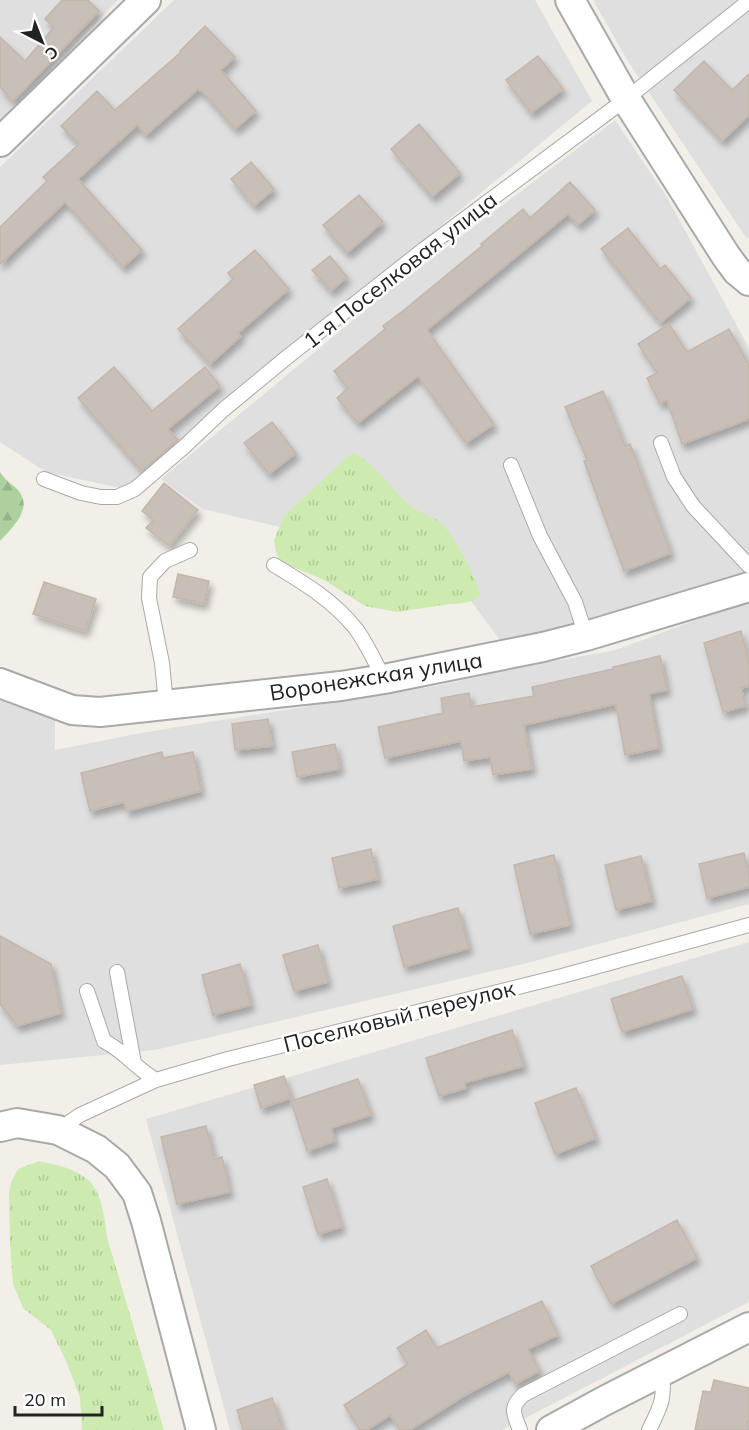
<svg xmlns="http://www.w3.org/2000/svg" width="749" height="1430" font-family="Mulish,sans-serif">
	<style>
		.residential { fill: #e0dfdf }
		.grass { fill: url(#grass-tufts) }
		.forest { fill: url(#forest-firs) }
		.building { fill: #c7bfb8; stroke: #c4b6ab; stroke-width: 1.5; filter: url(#shadow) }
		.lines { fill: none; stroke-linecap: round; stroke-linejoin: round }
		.lane-casing { stroke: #a9a9a9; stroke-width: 16 }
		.street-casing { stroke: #a9a9a9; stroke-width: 32 }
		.lane { stroke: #fff; stroke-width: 14 }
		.street { stroke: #fff; stroke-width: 28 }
		.labels { text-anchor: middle; stroke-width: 5; stroke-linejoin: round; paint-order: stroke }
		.street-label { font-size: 22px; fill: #222; stroke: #fff }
	</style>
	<defs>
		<pattern id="grass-tufts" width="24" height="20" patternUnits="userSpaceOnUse" patternTransform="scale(1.5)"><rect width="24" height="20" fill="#cdebb0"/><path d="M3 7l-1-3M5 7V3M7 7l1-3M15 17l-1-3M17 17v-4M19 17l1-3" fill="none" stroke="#b0c997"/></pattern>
		<pattern id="forest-firs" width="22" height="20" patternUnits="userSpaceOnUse" patternTransform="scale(1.5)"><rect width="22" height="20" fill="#add19e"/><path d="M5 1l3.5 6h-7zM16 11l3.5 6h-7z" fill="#95b388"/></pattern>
		<filter id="shadow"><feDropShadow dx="3.5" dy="6" stdDeviation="3" flood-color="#0004"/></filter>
	</defs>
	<rect width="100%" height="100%" fill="#f2efe9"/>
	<!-- residential -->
	<path class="residential" d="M0 0H118L0 124Z
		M174 0H535L592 101 200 425 125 489 46 472 0 442V167Z
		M593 0H749V237L747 239 629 63Z
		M615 120 668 199 749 348V573L584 626 502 643 412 521 284 528 203 509 161 479 380 298Z
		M749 600V904L527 963 155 1050 0 1065V697L55 717V750L141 733 441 685 517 668 616 650Z
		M749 942V1302L502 1430H230L146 1119Z"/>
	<!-- grass -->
	<path class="grass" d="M354 453C377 466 392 490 412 507 420 514 432 515 440 522 453 533 478 579 480 595 472 603 460 604 450 604L397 612 365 606 324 580 279 561 276 552 274 540 284 516 347 457Z
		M39 1161C56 1165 75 1168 88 1180 102 1191 105 1220 107 1237L164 1430H82L80 1397 66 1361 51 1330 23 1308 13 1284 10 1244 9 1192 12 1180 18 1169Z"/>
	<!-- forest -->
	<path class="forest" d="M0 472C5 480 12 484 18 490 34 508 12 528 0 541Z"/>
	<!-- building -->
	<path class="building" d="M62 0H88L99 11 13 101 0 87V37L25 61 54 27 45 19Z
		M205 26 235 57 221 70 256 111 235 129 201 90 200 91 198 89 146 135 137 125 78 179 142 250 123 267 65 202 0 264V227L47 181 43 177 79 144 61 126 97 91 115 110 181 52 180 51Z
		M538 56 563 89 531 113 506 80Z
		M704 61 732 90 749 74V115L722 141 674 90Z
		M419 124 460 173 432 197 391 149Z
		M251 162 274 189 254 206 231 179Z
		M570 182 595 210 578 225 568 214 427 330 494 424 466 443 418 376 358 423 337 398 348 388 334 371 385 329 383 326 404 310 483 245 481 244 523 209 530 218Z
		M359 195 383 222 347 253 323 225Z
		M628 228 660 269 665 265 691 298 660 323 601 249Z
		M255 250 289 289 238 333 241 336 210 364 178 329 233 279 228 273Z
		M330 256 347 277 331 291 312 270Z
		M669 324 687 352 729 329 749 365V419L682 444 667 400 660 404 647 378 657 373 638 344Z
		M114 367 152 411 205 367 220 386 168 429 178 440 142 471 78 398Z
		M603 391 625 446 630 444 671 553 624 571 584 461 587 460 565 407Z
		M272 422 296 453 269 474 244 443Z
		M164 483 198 510 169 546 146 528 153 520 142 511Z
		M178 574 209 581 204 604 173 597Z
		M44 582 96 599 85 631 33 614Z
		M741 631 749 661V686L741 688 746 706 723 712 704 643Z
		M660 656 667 690 649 694 659 748 625 755 616 704 524 725 532 769 493 775 490 757 464 761 461 741 385 758 378 727 443 713 441 698 469 693 471 707 534 696 532 687 613 669V667Z
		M268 719 272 746 235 750 232 724Z
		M335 744 340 769 297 777 292 752Z
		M162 752 163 758 193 752 201 791 127 811 124 802 90 811 81 773Z
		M371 849 378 879 339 888 332 858Z
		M744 853 749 876V887L707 898 699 864Z
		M554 855 570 925 530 934 514 865Z
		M641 856 652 901 616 910 605 865Z
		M458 908 469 948 404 967 393 926Z
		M0 936 51 964 61 1013 17 1026 0 1004Z
		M318 945 328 982 294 991 283 955Z
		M240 964 251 1005 213 1015 202 975Z
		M682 976 693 1009 622 1032 611 999Z
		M512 1030 524 1066 464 1083 466 1088 439 1096 426 1058Z
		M284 1076 291 1098 261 1108 254 1085Z
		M358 1079 371 1115 331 1128 335 1141 307 1151 291 1101Z
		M576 1088 596 1138 555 1154 535 1103Z
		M206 1126 214 1159 222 1157 230 1192 177 1204 161 1137Z
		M327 1179 342 1227 318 1234 303 1187Z
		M677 1220 697 1258 611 1304 591 1266Z
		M542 1301 558 1335 528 1349 540 1371 515 1384 509 1372 467 1394 410 1430H400L390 1415 367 1430H360L344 1405 408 1364 397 1348 426 1330 437 1348Z
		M714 1380 749 1388V1418L746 1430H695L703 1391 711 1392Z
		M272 1398 283 1430H243L237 1410Z"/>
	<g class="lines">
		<defs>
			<path id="lane" d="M661 443 674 477 693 506 749 566
				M511 465 540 536 575 602 586 636
				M44 479 81 493 101 497H117L135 489 185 446 223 410 286 358 423 250 626 99 749 1
				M274 565C304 583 334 601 356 629 367 644 375 662 384 679
				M166 704 162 663 149 598 150 577 165 561 190 550
				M117 972 134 1063
				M87 991 104 1041C124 1051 137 1069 156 1080
				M58 1130 80 1115 156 1080 228 1059 562 976 749 925
				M520 1430C514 1414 509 1408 523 1395L680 1314
				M649 1430C661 1406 665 1399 662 1372"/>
			<path id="street" d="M570 0 626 99 726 256 737 271 749 281
				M0 142 146 0
				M0 683 72 710 100 712 341 686 384 679 543 647 586 636 749 587
				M0 1127 17 1123 58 1130 96 1149 117 1166 137 1193 146 1221 201 1430
				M551 1430 604 1401 749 1327"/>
		</defs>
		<!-- lane casing -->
		<use href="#lane" class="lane-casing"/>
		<!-- street casing -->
		<use href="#street" class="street-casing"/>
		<!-- lane -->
		<use href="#lane" class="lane"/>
		<!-- street -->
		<use href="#street" class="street"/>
	</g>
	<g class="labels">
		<!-- street labels -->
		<g class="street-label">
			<text transform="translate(400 270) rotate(-38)" y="8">1-я Поселковая улица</text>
			<text transform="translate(376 676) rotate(-9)" y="8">Воронежская улица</text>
			<text transform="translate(399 1016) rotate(-14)" y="8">Поселковый переулок</text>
		</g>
	</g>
	<!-- north arrow -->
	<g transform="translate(42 42) rotate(138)" stroke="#ffffff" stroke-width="4.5" paint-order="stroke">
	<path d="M0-4.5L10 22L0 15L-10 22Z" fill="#222222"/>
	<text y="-9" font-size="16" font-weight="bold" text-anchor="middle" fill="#222222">С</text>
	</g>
	<!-- scale -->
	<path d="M15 1406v9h87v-9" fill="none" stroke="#222222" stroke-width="3"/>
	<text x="24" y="1406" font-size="18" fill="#222222" stroke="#ffffff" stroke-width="4.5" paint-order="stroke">20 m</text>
</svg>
